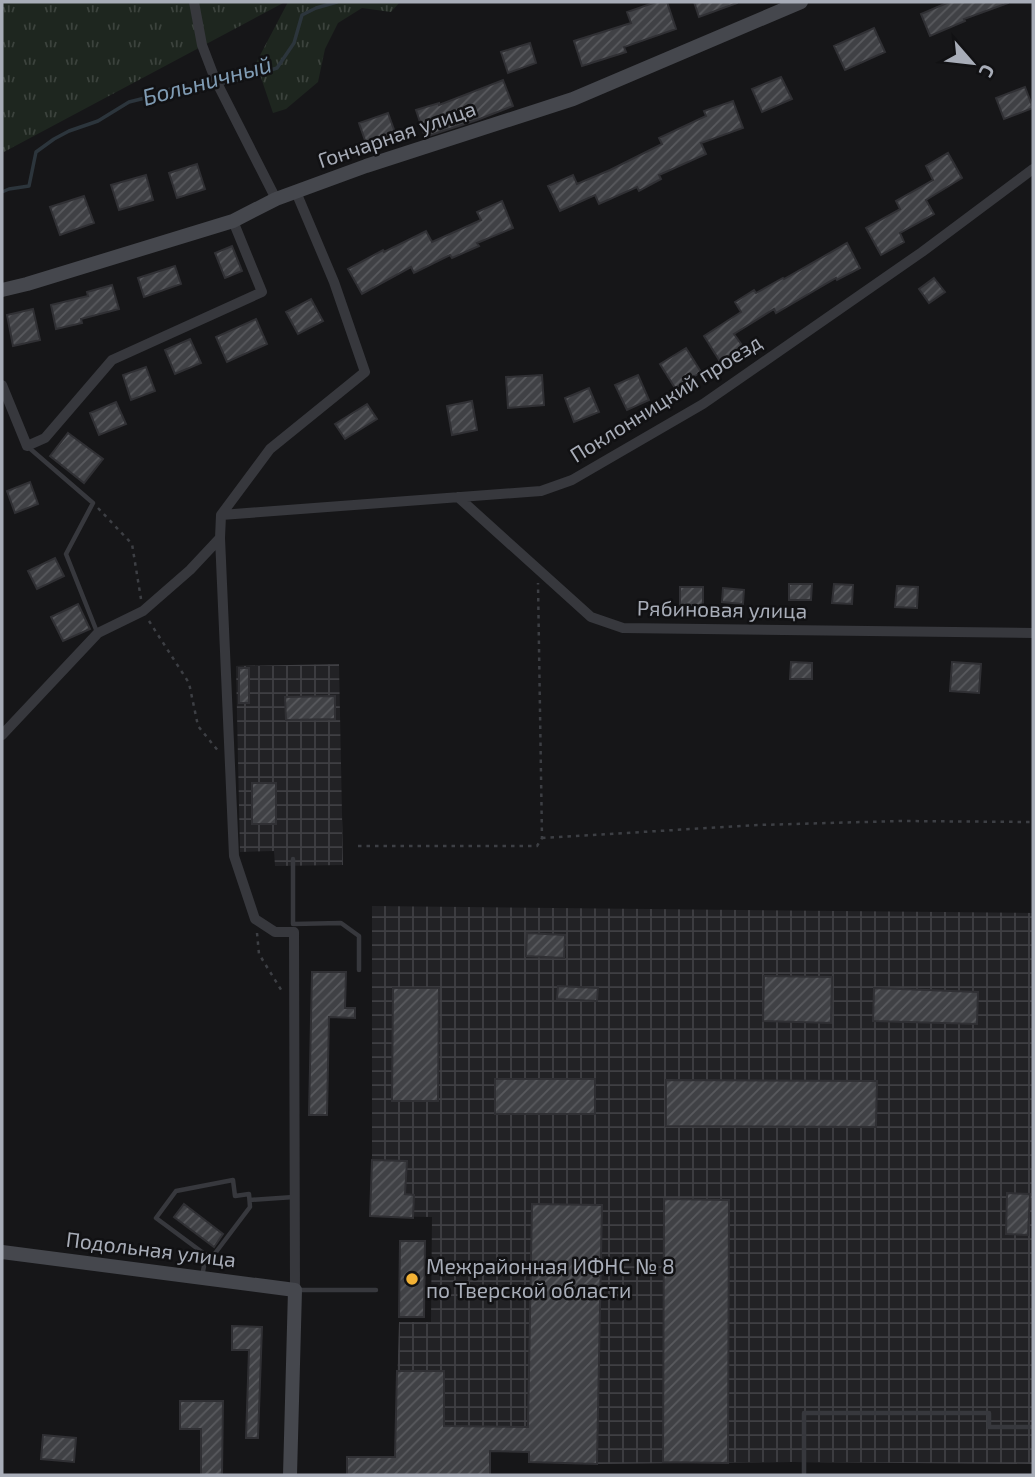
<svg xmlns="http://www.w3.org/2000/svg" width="1035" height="1477" font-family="'Exo 2',sans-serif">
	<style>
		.industrial { fill: url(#industrial-grid) }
		.grass { fill: url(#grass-tufts) }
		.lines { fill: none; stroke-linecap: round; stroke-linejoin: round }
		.stream { stroke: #2c353c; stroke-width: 3.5 }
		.building { fill: url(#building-hatch); stroke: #303034; stroke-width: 2 }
		.path { stroke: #3d3f44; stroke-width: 2.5; stroke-dasharray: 3.5 5; stroke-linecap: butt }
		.lane { stroke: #37383d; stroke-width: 4.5 }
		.street { stroke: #37383d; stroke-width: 10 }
		.secondary { stroke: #45474d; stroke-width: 14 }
		.poi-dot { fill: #f2b134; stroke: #111113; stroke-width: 2.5 }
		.labels { text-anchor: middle; stroke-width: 5; stroke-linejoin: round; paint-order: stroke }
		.street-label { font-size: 21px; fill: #a8adb8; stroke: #111113 }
		.poi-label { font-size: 21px; fill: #a8adb8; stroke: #111113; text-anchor: start }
		.water-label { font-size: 23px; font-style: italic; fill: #7f9bb3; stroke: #111113 }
	</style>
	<defs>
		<pattern id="industrial-grid" width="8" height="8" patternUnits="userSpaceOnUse" patternTransform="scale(1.75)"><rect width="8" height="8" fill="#222225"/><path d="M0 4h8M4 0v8" fill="none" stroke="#3f3f43"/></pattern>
		<pattern id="grass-tufts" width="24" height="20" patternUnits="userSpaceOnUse" patternTransform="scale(1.75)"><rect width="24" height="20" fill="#1e261f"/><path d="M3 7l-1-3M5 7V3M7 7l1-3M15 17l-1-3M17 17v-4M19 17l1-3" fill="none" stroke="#3c433d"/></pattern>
		<pattern id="building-hatch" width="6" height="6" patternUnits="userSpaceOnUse" patternTransform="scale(1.75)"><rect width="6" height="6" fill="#404145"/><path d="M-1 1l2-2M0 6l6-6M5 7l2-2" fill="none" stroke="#595a5e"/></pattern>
	</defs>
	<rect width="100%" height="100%" fill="#161618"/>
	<!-- industrial -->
	<path class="industrial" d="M339 664 343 865 275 866 274 851 240 852 236 666Z
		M372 906 1033 913V1464L793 1462 597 1464 529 1462 528 1452 491 1451 490 1475H347V1457H395L399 1322H431L432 1217 370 1216 372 1160Z"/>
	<!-- grass -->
	<path class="grass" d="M2 2H285L2 153Z
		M288 2H400L391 12 362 8 338 23 325 49 318 82 286 109 273 113 256 63Z"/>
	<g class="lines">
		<!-- stream -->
		<path class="stream" d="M2 192 9 189 29 186 36 152 54 139 69 131 98 121 129 102 153 96 175 87 193 90 246 78 277 68 294 43 302 15 316 8 337 2"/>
	</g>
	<!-- building -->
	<path class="building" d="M656 2H667L676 29 624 47 626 52 582 66 574 41 631 23 627 12Z
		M694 2H737V3L699 17Z
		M949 2H1008V3L964 19 965 21 930 36 921 14Z
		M874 28 885 52 845 70 834 46Z
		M530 43 536 63 508 73 501 52Z
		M781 77 792 99 762 112 752 89Z
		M503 80 513 106 477 120 425 137 416 110 439 103V105Z
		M1025 87 1033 108 1004 119 996 98Z
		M733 101 743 128 701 143 706 154 659 175 661 179 639 191 637 187 599 204 595 195 560 211 548 186 573 175 577 184 610 170 662 144 659 138 706 116 704 111Z
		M388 113 397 138 368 149 359 123Z
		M948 153 962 178 926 200 934 214 900 233 904 242 881 255 866 228 900 209 896 201 933 180 926 166Z
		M197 164 205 189 177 198 169 173Z
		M146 175 153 200 119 210 111 185Z
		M84 196 94 223 60 235 50 207Z
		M502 201 513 228 477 243 479 246 452 258 450 255 414 273 411 267 362 294 348 269 383 250 384 252 426 231 432 242 481 220 477 212Z
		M847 243 860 268 837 280 836 278 776 313 774 309 734 334 744 348 721 363 704 336 741 312 735 302 754 290 756 293 783 278 784 279Z
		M232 246 242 271 225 278 215 253Z
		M175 266 181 284 144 297 138 278Z
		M934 278 945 292 929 303 919 289Z
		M112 285 119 309 81 319 82 323 56 329 51 305 88 296 87 292Z
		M311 299 323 321 298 334 286 312Z
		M33 309 40 340 13 346 7 315Z
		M256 319 267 344 227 362 216 337Z
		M190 339 201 363 175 374 165 350Z
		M686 348 701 372 675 388 660 364Z
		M146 367 155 391 131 400 123 375Z
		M542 375 544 405 508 408 506 377Z
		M638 375 649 400 627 410 615 385Z
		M589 388 599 412 574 422 565 398Z
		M472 401 477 430 452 435 447 406Z
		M116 402 126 424 99 435 90 413Z
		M367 404 377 419 345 439 335 424Z
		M68 433 103 459 84 483 50 456Z
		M30 482 38 504 15 513 7 491Z
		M55 558 64 576 37 589 28 571Z
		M789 584H812L811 600H789Z
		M834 584 853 585 852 604 832 603Z
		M897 586 918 587 917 608 895 607Z
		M680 587H703V605H680Z
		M723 588 744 590 743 604 722 602Z
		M78 604 90 629 63 641 51 617Z
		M791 662 812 663V679H790Z
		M952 662 981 664 979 693 950 691Z
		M239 668H249V703H239Z
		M335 696V719L286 720 285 697Z
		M252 783H276V824H252Z
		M527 933 565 935 564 958 526 956Z
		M312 972H346L345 1008H355V1018L329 1017 327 1115H309Z
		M764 976 832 977 831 1023 763 1021Z
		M558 986 598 988 597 1001 557 999Z
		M393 988H439L438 1101H392Z
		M874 988 978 992 977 1024 873 1021Z
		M495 1079H595V1114H495Z
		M666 1080 877 1081 876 1127 666 1126Z
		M372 1160 407 1161 405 1194 414 1195 413 1218 370 1216Z
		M1007 1193 1030 1194 1028 1235 1006 1234Z
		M664 1199 729 1200 728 1463 663 1462Z
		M184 1204 223 1234 214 1247 174 1217Z
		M532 1204 602 1205 597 1464 529 1462V1452L490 1451V1475H347V1457H395L397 1371H444V1426L528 1427Z
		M400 1241H425L424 1317H399Z
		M232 1326 262 1327 258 1438H246L249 1350H232Z
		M180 1401H223L222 1475H201V1429H180Z
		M43 1435 76 1438 74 1462 41 1459Z"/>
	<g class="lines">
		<!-- path -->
		<path class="path" d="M98 508 132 544 141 599
			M149 621 189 683 198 726 219 752
			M542 838 758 825 899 821 1033 822
			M358 846H537L542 838 538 583
			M257 933 259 954 283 993"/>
		<!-- lane -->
		<path class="lane" d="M27 446 93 503 66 554 97 632
			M293 859V924
			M293 924 341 923 359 936V970
			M233 1180 235 1196 249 1194 250 1207 213 1256 206 1255 156 1218 176 1191Z
			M250 1200 294 1197
			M202 1277 206 1255
			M296 1290H376
			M804 1475V1413H989V1427H1033"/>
		<!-- street -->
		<path class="street" d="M194 2 202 45 215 79 276 199
			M2 385 27 446 45 438 112 360 262 292 233 221
			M458 497 591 617 623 628 1033 633
			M221 515 541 491 572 480 703 404 922 252 1033 169
			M2 735 98 633 143 611 190 570 220 538
			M295 1290 294 932H275L255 919 234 856 220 538 221 515 270 449 365 372 334 282 296 192"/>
		<!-- secondary -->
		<path class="secondary" d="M2 290 27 284 233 221 276 199 366 166 573 99 801 2
			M2 1252 295 1290 290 1475"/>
	</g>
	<!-- markers -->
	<circle class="poi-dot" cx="412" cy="1279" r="7"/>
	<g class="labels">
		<!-- street labels -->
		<g class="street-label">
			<text transform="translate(397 135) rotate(-19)" y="7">Гончарная улица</text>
			<text transform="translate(666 399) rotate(-32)" y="7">Поклонницкий проезд</text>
			<text transform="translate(722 610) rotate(1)" y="7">Рябиновая улица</text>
			<text transform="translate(151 1250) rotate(7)" y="7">Подольная улица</text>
		</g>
		<!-- poi labels -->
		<g class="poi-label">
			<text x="426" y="1274">Межрайонная ИФНС № 8<tspan x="426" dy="24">по Тверской области</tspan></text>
		</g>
		<!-- water labels -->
		<g class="water-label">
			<text transform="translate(207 81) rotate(-15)" y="8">Больничный</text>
		</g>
	</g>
	<!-- border -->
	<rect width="1035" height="1477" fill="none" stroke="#a8adb8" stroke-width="7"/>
	<!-- north arrow -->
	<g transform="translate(972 63) rotate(118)" stroke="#111113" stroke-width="5" paint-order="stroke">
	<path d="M0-5L12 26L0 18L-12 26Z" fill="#a8adb8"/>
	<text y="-10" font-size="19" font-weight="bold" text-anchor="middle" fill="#a8adb8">С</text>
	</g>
</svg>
